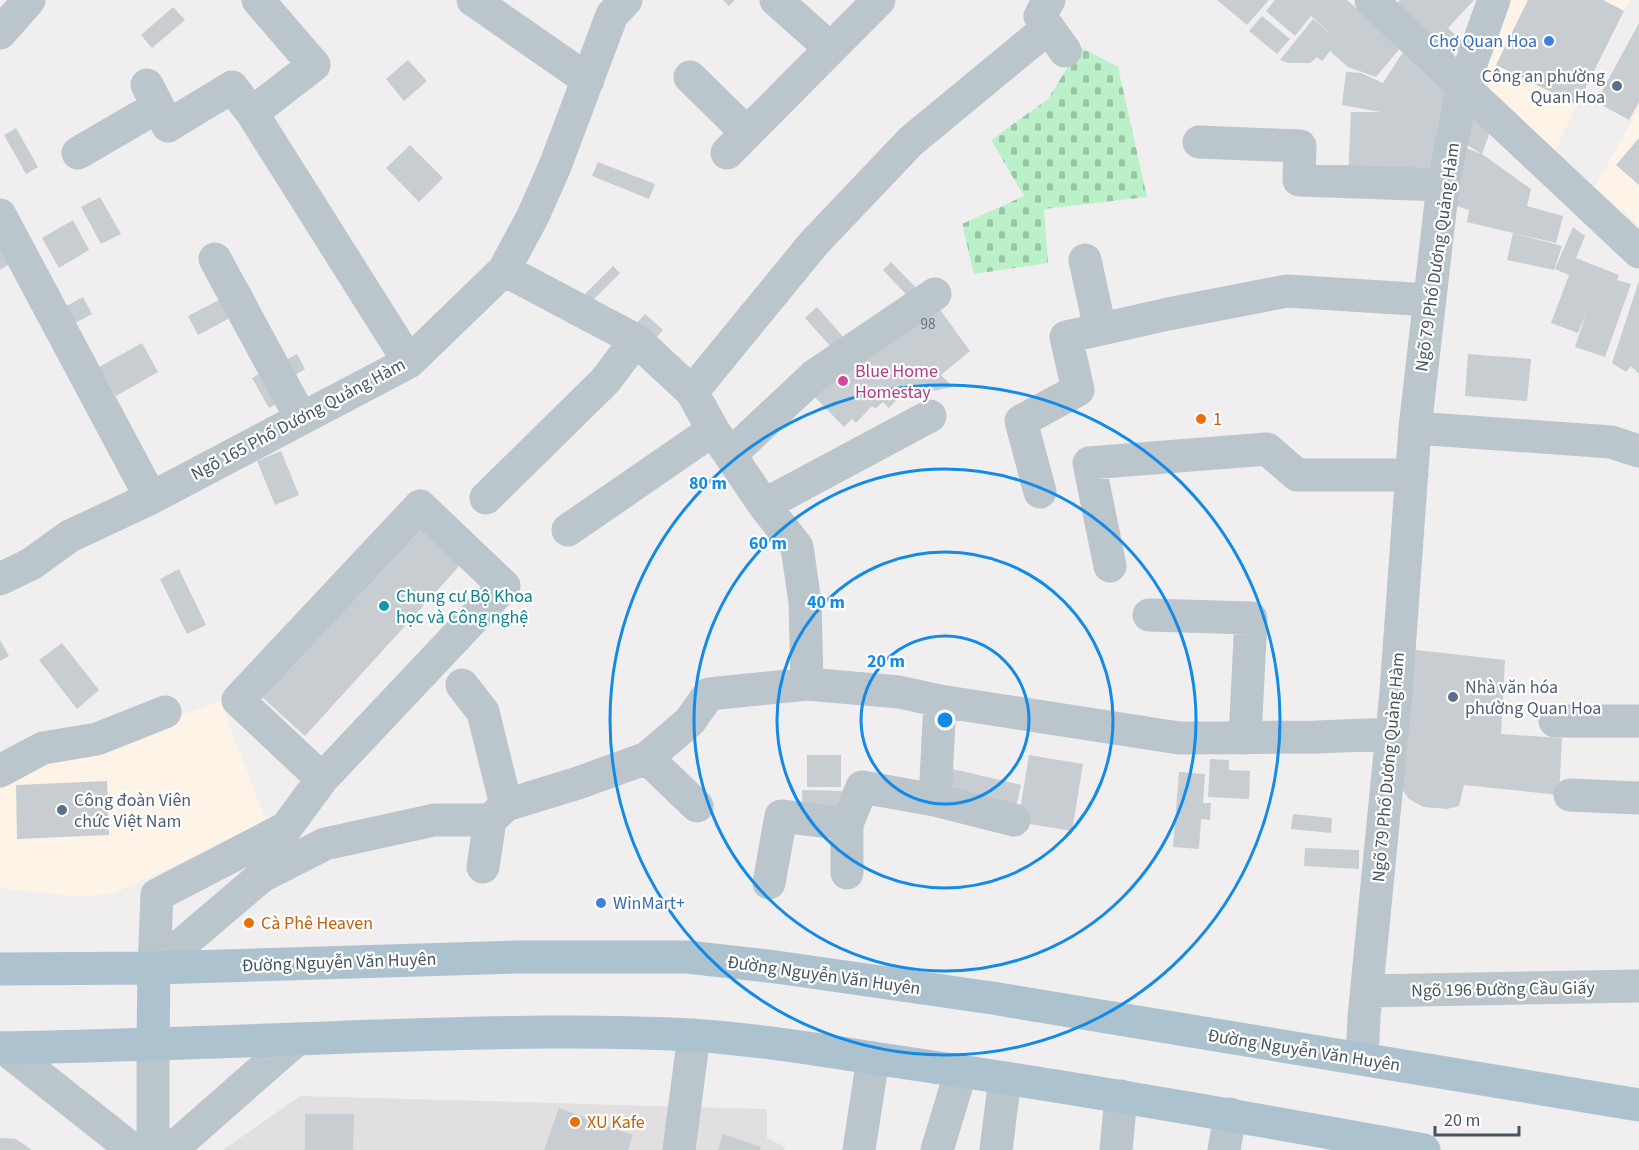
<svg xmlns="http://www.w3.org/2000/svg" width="1639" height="1150" font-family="'Source Sans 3',sans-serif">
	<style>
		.commercial { fill: #fdf4e7 }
		.education { fill: #e2dfe1 }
		.cemetery { fill: url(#cemetery-stones) }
		.building { fill: #c8cdd2 }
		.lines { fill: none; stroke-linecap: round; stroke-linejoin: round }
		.minor { stroke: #bac5cc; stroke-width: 33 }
		.major { stroke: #adc2cf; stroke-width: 33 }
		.ring { fill: none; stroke: #128ae8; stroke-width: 3 }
		.shop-dot { fill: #3f7fe0; stroke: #fff; stroke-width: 2 }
		.service-dot { fill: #5c6f8a; stroke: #fff; stroke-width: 2 }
		.hotel-dot { fill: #d1479c; stroke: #fff; stroke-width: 2 }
		.food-dot { fill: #e8710a; stroke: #fff; stroke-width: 2 }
		.culture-dot { fill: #0f9aa8; stroke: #fff; stroke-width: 2 }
		.labels { text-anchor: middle; stroke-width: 4.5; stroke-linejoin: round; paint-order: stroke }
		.number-label { font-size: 15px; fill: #66737a }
		.shop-label { font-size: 18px; fill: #366cbe; stroke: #fff; text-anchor: end }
		.service-label { font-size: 18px; fill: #4e5e75; stroke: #fff; text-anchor: start }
		.street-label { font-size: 18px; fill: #46555d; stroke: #fff }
		.hotel-label { font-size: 18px; fill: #b23c85; stroke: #fff; text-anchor: start }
		.food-label { font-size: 18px; fill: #c56008; stroke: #fff; text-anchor: start }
		.culture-label { font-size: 18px; fill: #0d838f; stroke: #fff; text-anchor: start }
		.centre { fill: #128ae8; stroke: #fff; stroke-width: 3 }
		.ring-label { font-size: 18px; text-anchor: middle; font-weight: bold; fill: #128ae8; stroke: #fff; stroke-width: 4.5; stroke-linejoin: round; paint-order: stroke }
	</style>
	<defs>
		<pattern id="cemetery-stones" width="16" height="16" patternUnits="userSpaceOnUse" patternTransform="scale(1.5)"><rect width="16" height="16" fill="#bbf1c9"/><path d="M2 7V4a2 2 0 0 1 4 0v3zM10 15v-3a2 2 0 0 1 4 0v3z" fill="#9ac6a6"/></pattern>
	</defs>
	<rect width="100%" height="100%" fill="#f1eeef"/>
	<!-- commercial -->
	<path class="commercial" d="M1503 0H1630L1554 151 1474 81Z
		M1639 108V225L1595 187Z
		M220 701 267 824 114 893 81 897 0 888V780L37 758 90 751Z"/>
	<!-- education -->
	<path class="education" d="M300 1096 767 1109V1138L785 1147 784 1150H223Z"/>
	<!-- cemetery -->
	<path class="cemetery" d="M1080 47 1118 67 1147 197 1044 209 1048 263 974 274 962 224 1024 196 991 140 1048 99Z"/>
	<!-- building -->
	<path class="building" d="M723 0H735L729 6Z
		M1217 0H1269L1247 25Z
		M1275 0H1347L1402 46 1376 77 1348 67 1330 51 1322 61 1317 57 1310 63H1288L1280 60 1313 19 1336 38 1311 16 1295 36 1266 11Z
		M1400 0H1474L1448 28 1464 43 1451 57 1396 4Z
		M1528 0H1603L1624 11 1577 105 1496 65Z
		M173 7 185 20 152 48 141 35Z
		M1262 16 1290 39 1277 54 1249 31Z
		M1639 23V102L1629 120 1596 102Z
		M1403 52 1453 90 1437 182 1348 180 1351 112H1380L1342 105 1346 72 1361 73 1383 83Z
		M408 60 427 81 404 101 386 79Z
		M1472 116 1490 132 1482 154 1459 140Z
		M16 128 38 167 26 174 4 135Z
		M1639 138V185L1616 165Z
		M410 145 443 178 419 202 386 168Z
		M1463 147 1482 154 1531 189 1527 206 1563 216 1556 243 1467 222 1469 210 1450 204Z
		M598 162 655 184 649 199 592 176Z
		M100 197 121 234 101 244 81 207Z
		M73 220 89 250 59 268 42 238Z
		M1573 227 1585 236 1576 258 1619 275 1617 280 1631 284 1605 357 1575 347 1586 314 1578 333 1551 323 1569 275 1555 269Z
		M1513 233 1562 246 1554 270 1507 260Z
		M0 246 15 261 0 270Z
		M891 262 926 298 917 306 883 270Z
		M613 266 620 273 587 306 580 299Z
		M1639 281V374L1631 366 1626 372 1612 363Z
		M248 285 258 303 198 335 188 316Z
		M83 297 92 314 72 325 63 308Z
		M933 300 970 351 941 375 953 387 899 397 889 408 883 402 875 409 872 406 856 423 852 419 844 427 807 389Z
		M817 307 852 347 840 357 805 318Z
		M645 314 663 330 648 347 617 344Z
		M142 343 158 372 116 396 99 367Z
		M297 354 305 369 292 377 284 361Z
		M1468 354 1531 359 1527 401 1465 396Z
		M275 365 292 395 269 408 252 378Z
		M281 451 299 495 275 505 257 461Z
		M420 523 463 562 305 736 262 697Z
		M179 569 206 625 187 634 160 579Z
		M0 640 9 656 0 661Z
		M62 643 99 690 77 709 39 660Z
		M1407 649 1505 660 1501 734 1562 738 1559 795 1464 785 1459 806 1447 809 1423 807 1409 799 1398 783Z
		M807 755H841V787H807Z
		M1029 755 1083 764 1072 831 1018 822Z
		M1210 759 1229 760V770L1250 771 1249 799 1208 797Z
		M944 767 1021 785 1014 816 936 798Z
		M1179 772 1205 774 1203 803H1211L1210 820 1201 819 1199 849 1173 847Z
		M107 781 109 835 17 839 16 785Z
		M802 790 846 791 847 815H803Z
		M1293 814 1332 818 1331 833 1291 829Z
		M1305 848 1359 850V869L1304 866Z
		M559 1108 633 1135 628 1150H544Z
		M305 1114H354L353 1150H305Z
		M723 1134 761 1147 760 1150H718Z
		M0 1138 16 1139 32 1150H0Z"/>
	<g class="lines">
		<!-- minor -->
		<path class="minor" d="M258 0 314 65 252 113 409 362
			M473 0 588 80
			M776 0 830 48
			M1049 0 1040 16 1065 51
			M1371 0 1639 252
			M0 33 29 0
			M690 77 746 132
			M147 85 168 126 232 87 252 113
			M1199 142 1300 146 1299 180 1443 185
			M78 153 157 107
			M727 153 879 0
			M0 215 151 498
			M215 259 301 418
			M1085 260 1100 329
			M504 270 636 340 692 392 713 430 764 505 797 547 805 602 807 684
			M692 392 814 243 911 141 1037 37
			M1415 428 1611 442 1639 451
			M731 454 814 376 935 294
			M1040 492 1021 421 1078 390 1066 337 1168 314 1287 291 1429 300
			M486 498 605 381 636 340
			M764 505 930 416
			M420 506 504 586 322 779 238 700Z
			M568 530 713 430
			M1110 566 1089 463 1267 449 1297 475H1412
			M0 579 31 564 70 536 151 498 409 362 504 270 533 216 555 166 612 15 626 0
			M1149 615 1251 618 1245 738
			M462 685 483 712 506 805
			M940 701 935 800 1014 820
			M1555 721H1639
			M647 758 697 806
			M0 771 43 748 97 739 165 712
			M1570 795 1639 798
			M483 867 490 820
			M847 873V824L862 787 935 800
			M769 883 781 816 847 824
			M154 968 262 876 325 844 434 820H490L506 805 578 783 647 758 690 721 709 694 807 684 899 692 940 701 1179 738 1317 737 1392 734
			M154 968 157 895 286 828 322 779
			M1367 991 1639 986
			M153 1045V1150
			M4 1048 133 1150
			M1362 1059 1364 1017 1396 692 1415 428 1443 185 1463 86 1494 0
			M171 1150 297 1039
			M679 1150 694 1035
			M859 1150 873 1058
			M937 1150 961 1071
			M996 1150 1005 1078
			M1116 1150 1121 1096
			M1224 1150 1230 1114"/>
		<!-- major -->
		<path class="major" d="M0 969 154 968 517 957H687L776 967 992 998 1639 1105
			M153 1045 154 968
			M0 1048C125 1046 250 1041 374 1036 480 1033 586 1029 691 1035 768 1040 844 1054 920 1065 1088 1090 1256 1119 1424 1150"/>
	</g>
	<!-- distance rings -->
	<g class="ring">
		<circle cx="945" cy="720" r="84"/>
		<circle cx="945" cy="720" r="168"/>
		<circle cx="945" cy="720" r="251"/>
		<circle cx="945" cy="720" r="335"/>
	</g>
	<!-- markers -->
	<g class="shop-dot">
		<circle cx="1549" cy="41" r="6"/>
		<circle cx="601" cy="903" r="6"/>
	</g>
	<g class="service-dot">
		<circle cx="1617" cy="86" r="6"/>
		<circle cx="1453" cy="697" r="6"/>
		<circle cx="62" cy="810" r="6"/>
	</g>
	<circle class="hotel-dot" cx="843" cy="381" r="6"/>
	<g class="food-dot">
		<circle cx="1201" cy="419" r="6"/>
		<circle cx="249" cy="923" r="6"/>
		<circle cx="575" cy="1122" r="6"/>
	</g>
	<circle class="culture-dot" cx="384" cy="606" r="6"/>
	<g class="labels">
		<!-- number labels -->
		<g class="number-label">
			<text x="928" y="329">98</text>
		</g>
		<!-- shop labels -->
		<g class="shop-label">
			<text x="1537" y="47">Chợ Quan Hoa</text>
			<text x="613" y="909" text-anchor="start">WinMart+</text>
		</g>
		<!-- service labels -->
		<g class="service-label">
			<text x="1605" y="82" text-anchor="end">Công an phường<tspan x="1605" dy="21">Quan Hoa</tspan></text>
			<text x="1465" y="693">Nhà văn hóa<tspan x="1465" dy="21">phường Quan Hoa</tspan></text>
			<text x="74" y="806">Công đoàn Viên<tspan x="74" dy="21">chức Việt Nam</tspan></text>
		</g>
		<!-- street labels -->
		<g class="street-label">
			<text transform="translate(1437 257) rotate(-82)" y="6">Ngõ 79 Phố Dương Quảng Hàm</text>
			<text transform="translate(298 419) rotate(-28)" y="6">Ngõ 165 Phố Dương Quảng Hàm</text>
			<text transform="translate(1388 767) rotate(-85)" y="6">Ngõ 79 Phố Dương Quảng Hàm</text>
			<text transform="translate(339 962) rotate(-2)" y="6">Đường Nguyễn Văn Huyên</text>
			<text transform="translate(824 975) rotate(8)" y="6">Đường Nguyễn Văn Huyên</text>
			<text transform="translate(1503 989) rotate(-1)" y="6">Ngõ 196 Đường Cầu Giấy</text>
			<text transform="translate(1304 1050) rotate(9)" y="6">Đường Nguyễn Văn Huyên</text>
		</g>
		<!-- hotel labels -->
		<g class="hotel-label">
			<text x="855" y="377">Blue Home<tspan x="855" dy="21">Homestay</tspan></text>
		</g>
		<!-- food labels -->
		<g class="food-label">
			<text x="1213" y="425">1</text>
			<text x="261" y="929">Cà Phê Heaven</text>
			<text x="587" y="1128">XU Kafe</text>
		</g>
		<!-- culture labels -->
		<g class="culture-label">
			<text x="396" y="602">Chung cư Bộ Khoa<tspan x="396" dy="21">học và Công nghệ</tspan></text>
		</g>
	</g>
	<circle cx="945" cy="720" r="9" class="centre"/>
	<g class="ring-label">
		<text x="708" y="489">80 m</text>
		<text x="768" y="549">60 m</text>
		<text x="826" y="608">40 m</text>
		<text x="886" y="667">20 m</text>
	</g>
	<!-- scale -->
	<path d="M1435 1126v9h84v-9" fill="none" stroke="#46555d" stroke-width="3"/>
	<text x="1444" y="1126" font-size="18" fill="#46555d" stroke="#ffffff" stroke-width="4.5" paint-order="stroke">20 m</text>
</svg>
